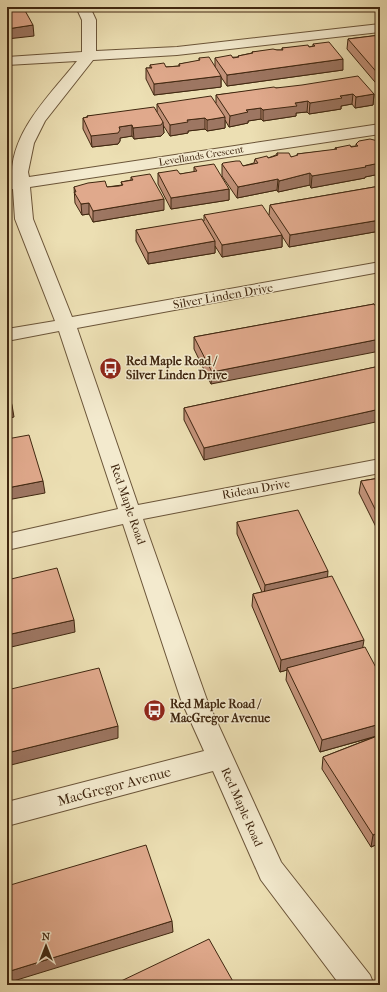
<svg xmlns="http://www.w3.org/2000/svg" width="387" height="992" font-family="'IM FELL French Canon',serif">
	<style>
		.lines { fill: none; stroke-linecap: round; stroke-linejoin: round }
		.minor-casing { stroke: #6b5539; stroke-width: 2 }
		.minor { fill: #f3eace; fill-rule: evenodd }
		.wall { fill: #c19178; stroke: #402710 }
		.shaded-wall { fill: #9d7662; stroke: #402710 }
		.building { fill: #e0a98c; stroke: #402710 }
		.labels { text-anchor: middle; stroke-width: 3; stroke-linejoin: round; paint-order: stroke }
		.far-street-label { font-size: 10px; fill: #402710; stroke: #f3eace }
		.street-label { font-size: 12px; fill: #402710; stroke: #f3eace }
		.poi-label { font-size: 12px; font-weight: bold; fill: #402710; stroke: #f3eace; text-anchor: start }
		.near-street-label { font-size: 14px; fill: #402710; stroke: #f3eace }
	</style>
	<rect width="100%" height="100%" fill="#ecdfb3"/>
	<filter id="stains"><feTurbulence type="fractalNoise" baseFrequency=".005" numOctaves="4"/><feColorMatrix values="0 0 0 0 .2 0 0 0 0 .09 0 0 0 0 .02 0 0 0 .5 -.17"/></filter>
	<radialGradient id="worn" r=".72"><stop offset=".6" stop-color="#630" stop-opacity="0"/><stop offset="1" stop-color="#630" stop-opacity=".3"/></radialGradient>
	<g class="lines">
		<defs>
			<path id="minor" d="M76 7H90L96 20V51L177 47 380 24V32L177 55 93 60 45 121 34 143 28 172 29 177 380 124V134L30 187 33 219 72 317 380 262V272L77 328 138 505 380 459V473L143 519 207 700 281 862 370 975 374 985H340L261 880 213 771 7 826V802L204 751 181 700 123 524 7 550V534L118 509 59 331 7 341V329L55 321 15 219 13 189 7 190V180L12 179C9 133 51 94 77 61L7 65V57L82 52V20Z"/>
		</defs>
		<!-- minor casing -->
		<use href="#minor" class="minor-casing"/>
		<!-- minor -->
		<use href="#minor" class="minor"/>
	</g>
	<!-- wall -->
	<path class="wall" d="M380 35V88L347 49 348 39Z
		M313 44 343 70 227 86 221 77V87L154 95 146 79V68H150V65L166 67 179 66V64L199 61V58L215 67V58L238 57V56L252 53V52L277 50H282V48L309 47 313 46Z
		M276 88 374 94 373 105 355 108 352 104 341 106V109L309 114 307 112 296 113V116L263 121 261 119 248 121V123L229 127 225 120V128L207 131 205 129 188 131V133L170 136 163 125 164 133 161 136 134 139 132 136 120 138V141L118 144 92 147 83 129V118L87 117V116L157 112V104L216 103V95Z
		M376 139H380V174L365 177V178L311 188 310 185 278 192 277 190 237 198 222 176V164L243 166 254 163 255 159 268 158 276 155 277 153 291 157 297 156V154L335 150V148L356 146V144L376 141Z
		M194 167 229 189V200L171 209 158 184V173L180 174 194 172Z
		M131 177 164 210 93 222 89 214 82 215 75 203 74 187H107L122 185 121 182 131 180Z
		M380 186V231L289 247 282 236V247L222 257 215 246V253L148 264 136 241V230L204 221V215H269L270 205Z
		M374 304 211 384 194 349V337Z
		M380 366 204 460 184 420V408Z
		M380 478V535L359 493 361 481Z
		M237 522 327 577 363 648 380 675V843L371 847 322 769 323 757 374 737 320 752 286 680 287 670 280 672 252 606 253 594 262 592 237 534Z"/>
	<!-- shaded-wall -->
	<path class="shaded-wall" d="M33 25 34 36 7 39V29Z
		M343 59V70L227 86V75Z
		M221 76V87L154 95V84Z
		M353 94 352 104 341 106V109L309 114 310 103 340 96Z
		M374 94 373 105 355 108 356 97Z
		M308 101 307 112 296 113V116L263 121V110L295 103Z
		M261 108V119L248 121V123L229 127 230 116 246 110Z
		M225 117V128L207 131V120Z
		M205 118V129L188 131V133L170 136V125L187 120Z
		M163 122 164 133 161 136 134 139 133 128Z
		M132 125V136L120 138V141L118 144 92 147 91 136 119 127Z
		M380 163V174L365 177V178L311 188 312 176Z
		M310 173V185L278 192 279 181Z
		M278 179 277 190 237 198 238 187Z
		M229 189V200L171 209V198Z
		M164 199V210L93 222V211Z
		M89 203V214L82 215 81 204Z
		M380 220V231L289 247 290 235Z
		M282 235V247L222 257V245Z
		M215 241V253L148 264V253Z
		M380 339V351L211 384 212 372Z
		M12 405 14 417 7 419V406Z
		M380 409V421L204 460V448Z
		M43 481 45 493 7 500V488Z
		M328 571 327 584 264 597 265 585Z
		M74 620 75 632 7 648V635Z
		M364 640 362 652 287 668V670L280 672 281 660Z
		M380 724V735L320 752 322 740Z
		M118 726V738L7 766V753Z
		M380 832V843L371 847 373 835Z
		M172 921 173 932 7 983V972Z"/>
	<!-- building -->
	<path class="building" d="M7 7H23L33 25 7 29Z
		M380 35V76L348 39Z
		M329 42 343 59 227 75 215 58 231 55 233 58 239 57 238 56 253 53 252 52 273 49 277 50H283L282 48 308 45 309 47 315 46 313 44Z
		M209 57 221 76 154 84 146 68H152L150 65 164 63 166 67 180 66 179 64 200 60 199 58Z
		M358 76 374 94 356 97 353 94 340 96 342 98 310 103 308 101 295 103 297 106 263 110 261 108 246 110 248 112 230 116 216 95 274 87 276 88 302 85Z
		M211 96 225 117 207 120 205 118 187 120 188 122 170 125 157 104Z
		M154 107 163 122 161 125 133 128 132 125 119 127 120 130 118 133 91 136 83 118 88 117 87 116Z
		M370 139 378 141 376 139H380V163L365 166 366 167 312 176 310 173 279 181 278 179 238 187 222 164 223 163 236 161H240L243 166 258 163 255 159 267 156 268 158 272 157 278 155 277 153H289L291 157 298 155 297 154 337 149 335 148 350 145 351 147 358 146 356 144 359 141Z
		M214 164 229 189 171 198 158 173 177 170 180 174 197 171 194 167Z
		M150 174 164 199 93 211 89 203 81 204 74 192H76L74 187 88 183 105 181 107 187 119 186 123 185 121 182 133 180 131 177Z
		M380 186V220L290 235 270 205Z
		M262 205 282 235 222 245 204 215Z
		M202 219 215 241 148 253 136 230Z
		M374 304 380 312V339L212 372 194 337Z
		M380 366V409L204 448 184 408Z
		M7 388 12 405 7 406Z
		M29 435 43 481 7 488V439Z
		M380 478V519L361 481Z
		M298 510 328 571 265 585 237 522Z
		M57 568 74 620 7 635V580Z
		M332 576 364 640 281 660 253 594Z
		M365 647 380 675V724L322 740 287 668Z
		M99 668 118 726 7 753V690Z
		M380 735V832L373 835 323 757Z
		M146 845 172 921 7 972V886Z
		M209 939 235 985H120L119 982Z"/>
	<!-- icons -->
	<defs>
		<symbol id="bus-disc" viewBox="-11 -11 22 22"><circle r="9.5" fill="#8f2418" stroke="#f3eace"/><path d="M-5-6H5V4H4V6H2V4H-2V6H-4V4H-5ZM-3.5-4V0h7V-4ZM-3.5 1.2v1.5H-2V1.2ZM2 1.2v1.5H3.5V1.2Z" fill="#fff"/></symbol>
	</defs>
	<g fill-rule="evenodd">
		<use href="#bus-disc" x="98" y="356" width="25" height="25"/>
		<use href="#bus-disc" x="142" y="698" width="25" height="25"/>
	</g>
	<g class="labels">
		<!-- far-street labels -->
		<g class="far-street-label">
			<text transform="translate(201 155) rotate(-9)" y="4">Levellands Crescent</text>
		</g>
		<!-- street labels -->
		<g class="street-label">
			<text transform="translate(223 296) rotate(-10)" y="4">Silver Linden Drive</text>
			<text transform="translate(256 489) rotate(-10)" y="4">Rideau Drive</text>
			<text transform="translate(128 504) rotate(71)" y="4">Red Maple Road</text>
			<text transform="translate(242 807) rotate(66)" y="4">Red Maple Road</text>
		</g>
		<!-- poi labels -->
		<g class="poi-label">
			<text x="126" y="365">Red Maple Road /<tspan x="126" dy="14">Silver Linden Drive</tspan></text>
			<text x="170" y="708">Red Maple Road /<tspan x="170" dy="14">MacGregor Avenue</tspan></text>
		</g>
		<!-- near-street labels -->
		<g class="near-street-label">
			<text transform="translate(114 786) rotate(-15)" y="5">MacGregor Avenue</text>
		</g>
	</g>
	<!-- margin -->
	<rect width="387" height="992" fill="none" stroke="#ecdfb3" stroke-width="24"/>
	<rect x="8" y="8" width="371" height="976" fill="none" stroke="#402710" stroke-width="2"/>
	<rect x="12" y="12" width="363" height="968" fill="none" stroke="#402710"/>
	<!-- north arrow -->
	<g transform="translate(46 946)" stroke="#f3eace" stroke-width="3" paint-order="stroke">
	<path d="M0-3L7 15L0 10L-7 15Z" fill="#402710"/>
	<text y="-6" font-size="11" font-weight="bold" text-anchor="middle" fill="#402710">N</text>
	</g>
	<rect width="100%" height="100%" filter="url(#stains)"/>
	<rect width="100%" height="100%" fill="url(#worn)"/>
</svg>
